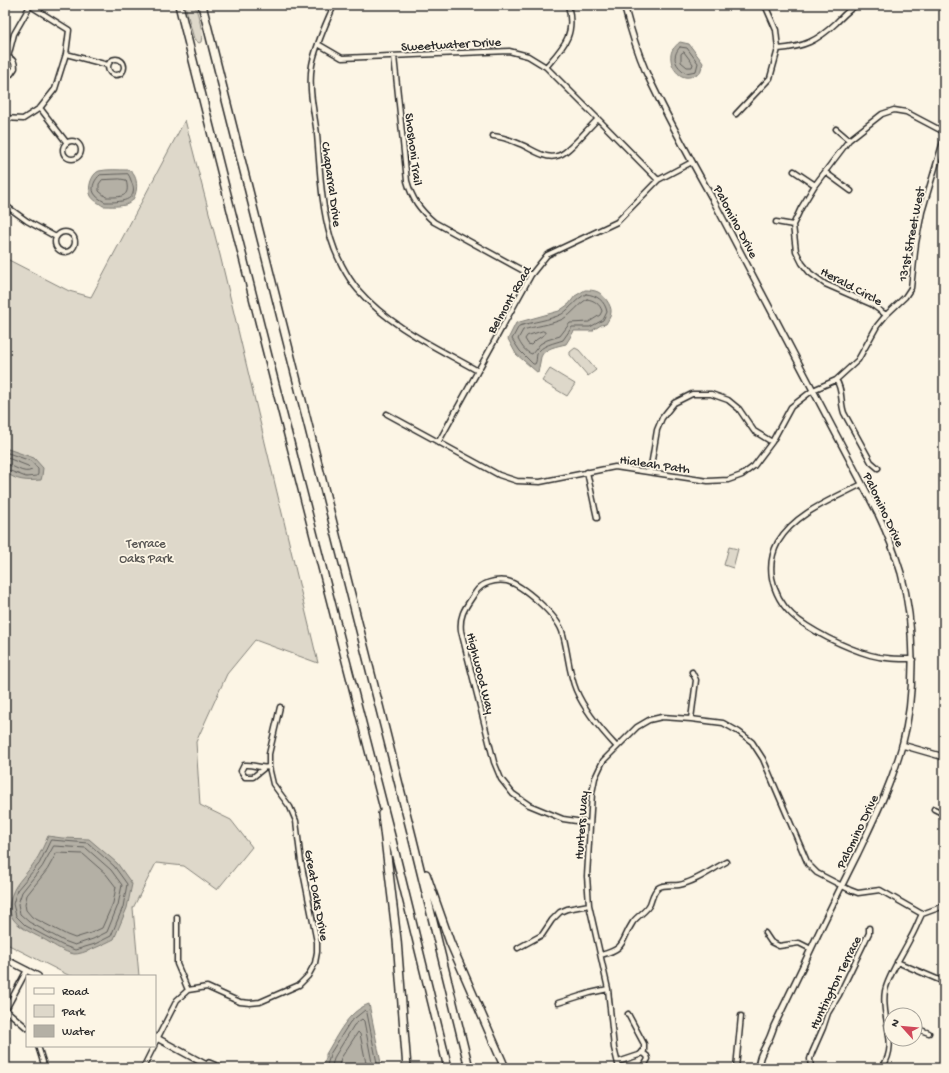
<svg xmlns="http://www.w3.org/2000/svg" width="949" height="1073" font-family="'Gochi Hand',sans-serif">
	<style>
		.green { fill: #ded8ca; stroke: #84827a }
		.water { fill: #b4b0a5; stroke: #7d7b74 }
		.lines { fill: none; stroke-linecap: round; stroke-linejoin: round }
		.shore { stroke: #62605c; stroke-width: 1 }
		.minor-casing { stroke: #2b2b2b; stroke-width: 7 }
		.tertiary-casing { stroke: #2b2b2b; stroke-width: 8 }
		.motorway-casing { stroke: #2b2b2b; stroke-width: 10 }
		.minor { stroke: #fcf5e5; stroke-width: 4 }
		.tertiary { stroke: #fcf5e5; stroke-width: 5 }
		.motorway { stroke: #fcf5e5; stroke-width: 7 }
		.labels { text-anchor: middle; stroke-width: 3.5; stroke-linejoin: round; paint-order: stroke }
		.street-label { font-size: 13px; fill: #2b2b2b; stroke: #fcf5e5 }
		.park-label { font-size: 13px; fill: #585653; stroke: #fcf5e5 }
	</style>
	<rect width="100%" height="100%" fill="#fcf5e5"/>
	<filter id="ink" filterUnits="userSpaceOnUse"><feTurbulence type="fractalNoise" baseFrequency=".025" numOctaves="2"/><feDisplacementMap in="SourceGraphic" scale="8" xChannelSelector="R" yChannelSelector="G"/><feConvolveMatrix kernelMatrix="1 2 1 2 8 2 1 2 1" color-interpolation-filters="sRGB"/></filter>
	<g filter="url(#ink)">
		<!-- green -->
		<path class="green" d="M185 5H195C198 16 204 31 201 42L199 43 194 39Z
			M185 120 220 255 318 663 255 640 227 674 196 742 200 805 231 820 252 847 217 890 184 866 156 863 133 908 139 976H70L5 943V258L69 291 91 297Z
			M575 348 579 350 596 370 588 376 570 355V352Z
			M550 369 575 384 567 396 542 381Z
			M729 547 738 549 733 568 724 565Z"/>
		<!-- water -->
		<path class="water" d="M680 42 689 44 703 63 700 73C696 75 690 78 685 77 674 75 667 58 673 49 675 47 677 44 680 42Z
			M128 170C140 174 139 198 128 204 121 207 110 206 103 206 99 203 93 200 91 196 87 189 91 174 99 171 107 169 119 170 128 170Z
			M585 290C589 290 594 290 598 292 604 295 612 306 611 312 611 317 608 320 606 324L601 325 593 330 594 331H574L566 344C558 346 544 348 541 357 540 362 539 368 538 373L516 354 508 339 516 323 559 311 569 304 575 296Z
			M5 448 34 458 43 468 42 476 41 480C26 481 17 481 5 472Z
			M48 836 62 838 89 839 117 863 132 884 127 908 114 939C106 943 82 955 74 954 64 952 55 946 47 941 31 932 5 924 10 902 13 884 24 878 34 863 40 855 44 845 48 836Z
			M369 1004 382 1068H321L326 1058V1054C337 1036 348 1011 369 1004Z"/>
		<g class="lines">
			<!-- shore -->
			<path class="shore" d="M680 47 687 48 698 63 696 71 686 73C675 66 671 57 680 47Z
				M684 52 693 64 692 67H687L681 62V54Z
				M128 174C131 178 131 182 133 186 137 203 115 202 105 202 101 200 96 197 94 193 91 187 95 179 100 175Z
				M120 179 126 180C131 198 121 197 106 197L99 191V184L102 180Z
				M586 294C597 295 605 301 607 312L603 320 590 327H572L563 340C555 343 541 345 537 354 536 358 537 361 535 364H533L520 351 512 339 519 326C532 322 550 320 562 314 571 308 576 299 586 294Z
				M587 299C594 300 600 304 602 311L600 315 589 322 570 323 560 336 547 340 540 344 532 354C525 352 521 345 518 339L523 330C535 326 550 325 563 319 573 314 578 304 587 299Z
				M543 331 545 332V334L536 340 531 345 528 344 525 339 527 336Z
				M5 452 31 461 38 469V474L37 476 26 477 5 469
				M5 457 28 466 32 470C23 475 14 465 5 464
				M51 840 88 843 114 866 127 884 123 907 111 936 95 944 75 950 62 945 26 926 16 916 13 904 17 890 39 864Z
				M54 846 86 848 111 870 122 885 118 905 107 932 93 939 75 945 64 941 29 922 20 914 18 904 22 892 42 867Z
				M57 853 83 854 106 874 116 887 113 903 102 928 91 933 75 938 67 935 32 917 26 910 25 904 27 895 47 870Z
				M326 1068 329 1059 330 1054 350 1022 365 1010 367 1013 378 1068
				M331 1068 335 1056 354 1025 362 1019 364 1021 373 1068
				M338 1068 341 1058 358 1032 360 1034 367 1068"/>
			<defs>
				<path id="minor" d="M334 5C326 24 316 44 312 65 308 87 314 112 317 134 320 169 321 206 331 239 336 256 347 277 358 290 390 327 436 347 478 371
					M318 44 342 58 509 51 528 56 546 67 598 119 658 180
					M778 49C804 47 817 41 836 23 843 16 849 9 857 5
					M66 54 108 65
					M394 56 407 181C412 199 420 210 434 222L531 275
					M8 57 14 34 30 6
					M108 67a8 8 0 1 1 16 0a8 8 0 1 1-16 0Z
					M546 67C564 46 576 35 568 5
					M5 75 11 74 15 68C15 62 13 58 6 57
					M40 108 67 143
					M736 114 770 78 778 49 776 30 765 5
					M5 118 23 119 40 108 55 89 66 54 69 30 29 5
					M836 129 849 140
					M493 136C502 137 511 140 520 144 535 150 549 164 565 152 577 143 587 129 598 119
					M63 150a9 9 0 1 1 18 0a9 9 0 1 1-18 0Z
					M794 171 815 185
					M825 172 851 191
					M5 205 27 221 56 237
					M776 222 793 225
					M55 242a10 10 0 1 1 20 0a10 10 0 1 1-20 0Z
					M886 315 871 304 825 284 810 273 802 263 796 251 793 225 801 208 815 185 849 140 882 114 894 110 906 112 944 132
					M836 380C843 389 840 402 844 413L871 462 878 468
					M387 414 499 475 517 481 540 482 615 467 708 481 728 480 742 475 754 466 772 442 791 407 813 390 836 380 858 360 877 326 886 315 905 297 911 288 916 243 922 212 944 138
					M438 443 531 275 547 255 617 222 658 180 692 162
					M587 472 597 518
					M650 472 657 430 662 418 674 403 692 394H711L728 400 739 409 754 431 772 442
					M862 484C833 499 795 513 778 542 772 553 770 566 772 578 778 610 801 624 828 638 842 645 856 651 870 655 884 659 898 659 913 659
					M691 719 696 680 692 672
					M263 769 253 777H245L241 771 244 765C254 764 260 769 269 767
					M934 809 944 814
					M590 823 563 819 529 805 513 794 501 779 494 762 461 631C459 614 466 607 475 593 481 583 495 579 507 581 523 585 556 615 562 631 568 650 568 671 576 690 584 709 602 731 616 746
					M922 914 944 906
					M177 917V964L188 990
					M765 933 771 942 779 946 799 943 811 949
					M518 948 542 935 552 920 560 912 567 909 589 905
					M601 955C627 948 620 942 633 922 638 915 646 912 650 904 652 899 653 892 658 888 663 884 673 886 679 885 695 882 711 870 726 862
					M897 962 944 982
					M558 1003 590 993 608 989
					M6 1010 27 1028
					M5 1011 27 970
					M915 1028 929 1033
					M155 1043 177 1000 188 990 207 987 240 1002 250 1003 260 1002 299 985 308 976 315 963 317 952V942L301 862 296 821 290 807 273 784 269 767V754L280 707
					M38 1046 44 1065 43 1068
					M642 1052 647 1056 648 1059 643 1068
					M618 1062 639 1055 644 1051V1044L628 1014
					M143 1068 154 1046
					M619 1068 614 1048 608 989 589 905 587 876 592 793 595 778 603 761 637 727 649 720 662 717 691 719 723 723 739 732 752 742 763 759 808 864 817 873 850 890 858 893 880 890 922 914
					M736 1068 741 1016
					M811 1068 810 1059 812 1053 823 1028 828 1013 839 995 869 933V928
					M882 1068C900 1043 880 1019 885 991 888 976 903 953 910 939 915 931 918 922 922 914"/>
				<path id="tertiary" d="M624 5C630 28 637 51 646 72 666 115 689 157 712 198L878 514C887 533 895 553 901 573 915 624 916 695 902 746 891 785 874 819 857 855 839 891 821 927 804 964 794 985 784 1005 774 1026 772 1032 770 1038 767 1043 761 1055 760 1055 758 1068
					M902 745 944 757
					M5 959 38 976
					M155 1037 212 1068
					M209 1063 221 1068"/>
				<path id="motorway" d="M179 5 275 384 392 840 448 1068
					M202 5 412 836 469 1068
					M382 814 397 940 407 1068
					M426 874 450 942 505 1068"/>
			</defs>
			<!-- minor casing -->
			<use href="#minor" class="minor-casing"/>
			<!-- tertiary casing -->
			<use href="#tertiary" class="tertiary-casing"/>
			<!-- motorway casing -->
			<use href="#motorway" class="motorway-casing"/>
			<!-- minor -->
			<use href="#minor" class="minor"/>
			<!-- tertiary -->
			<use href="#tertiary" class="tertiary"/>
			<!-- motorway -->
			<use href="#motorway" class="motorway"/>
		</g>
	</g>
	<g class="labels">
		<!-- street labels -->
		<g class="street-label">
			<text transform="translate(451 43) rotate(-3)" y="5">Sweetwater Drive</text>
			<text transform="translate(415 149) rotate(83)" y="5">Shoshoni Trail</text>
			<text transform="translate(333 184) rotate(82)" y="5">Chaparral Drive</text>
			<text transform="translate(737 221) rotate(62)" y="5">Palomino Drive</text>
			<text transform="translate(910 234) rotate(-79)" y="5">131st Street West</text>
			<text transform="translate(852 285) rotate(28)" y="5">Herald Circle</text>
			<text transform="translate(508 299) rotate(-60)" y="5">Belmont Road</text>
			<text transform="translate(655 463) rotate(8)" y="5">Hialeah Path</text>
			<text transform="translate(885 509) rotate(65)" y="5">Palomino Drive</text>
			<text transform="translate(482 673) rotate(76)" y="5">Highwood Way</text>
			<text transform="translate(580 825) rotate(-86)" y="5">Hunters Way</text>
			<text transform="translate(856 831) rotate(-64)" y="5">Palomino Drive</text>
			<text transform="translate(318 895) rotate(80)" y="5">Great Oaks Drive</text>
			<text transform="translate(834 982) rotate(-64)" y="5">Huntington Terrace</text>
		</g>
		<!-- park labels -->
		<g class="park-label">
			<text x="146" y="547">Terrace<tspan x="146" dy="15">Oaks Park</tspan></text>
		</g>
	</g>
	<!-- margin -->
	<rect width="949" height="1073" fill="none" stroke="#fcf5e5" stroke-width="20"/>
	<rect x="10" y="10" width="929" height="1053" fill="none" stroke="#2b2b2b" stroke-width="1.5" filter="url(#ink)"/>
	<!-- legend -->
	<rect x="26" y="975" width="130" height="72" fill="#fcf5e5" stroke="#a8a49b"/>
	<rect x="34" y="988" width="20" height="6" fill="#fcf5e5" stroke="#a8a49b"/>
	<text x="62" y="995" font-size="12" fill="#2b2b2b">Road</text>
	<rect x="34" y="1005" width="20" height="12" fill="#ded8ca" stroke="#a8a49b"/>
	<text x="62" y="1015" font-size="12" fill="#2b2b2b">Park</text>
	<rect x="34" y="1025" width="20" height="12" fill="#b4b0a5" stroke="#a8a49b"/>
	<text x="62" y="1035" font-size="12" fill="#2b2b2b">Water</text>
	<!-- north arrow -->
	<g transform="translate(903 1027) rotate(297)"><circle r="19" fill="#fcf5e5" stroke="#a8a49b"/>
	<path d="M0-3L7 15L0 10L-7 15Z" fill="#d1495b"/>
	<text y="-6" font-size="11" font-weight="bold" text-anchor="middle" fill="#2b2b2b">N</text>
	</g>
</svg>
